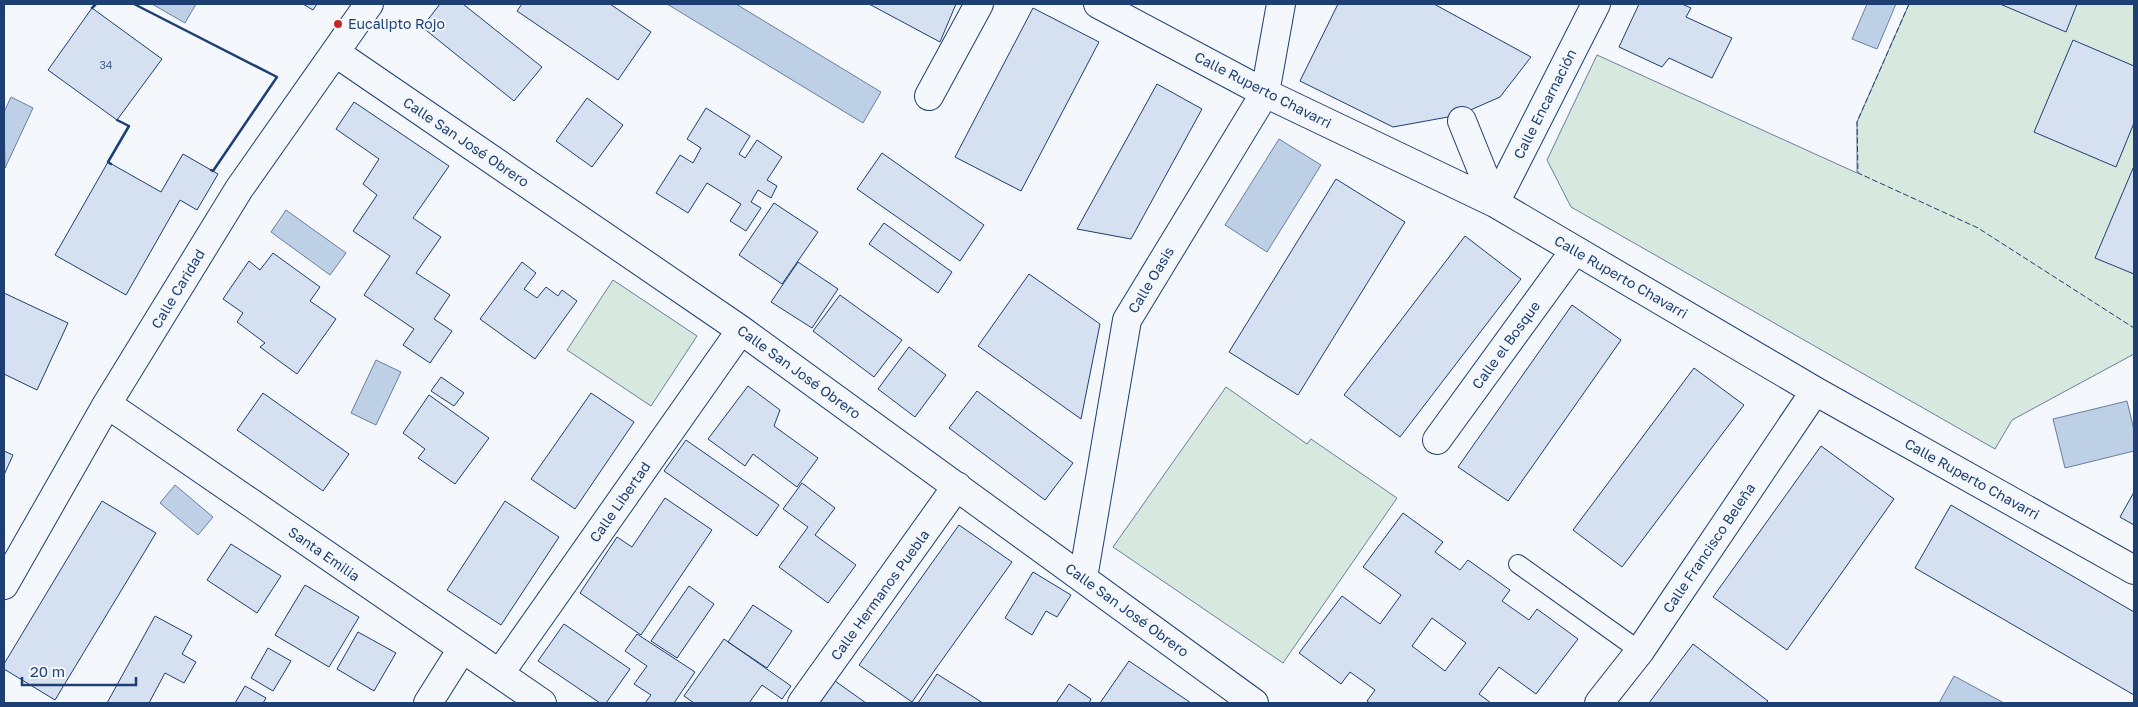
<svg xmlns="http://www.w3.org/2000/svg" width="2138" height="707" font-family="'Golos Text',sans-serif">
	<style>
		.green { fill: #d7e8df; stroke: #687fa3 }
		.water { fill: #bed0e5; stroke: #687fa3 }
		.building { fill: #d5e0f0; stroke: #1d3f73; fill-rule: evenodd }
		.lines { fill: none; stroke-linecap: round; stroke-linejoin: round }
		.service-casing { stroke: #1d3f73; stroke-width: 20 }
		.minor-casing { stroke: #1d3f73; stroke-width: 30 }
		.service { stroke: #f4f7fb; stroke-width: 18 }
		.minor { stroke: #f4f7fb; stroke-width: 28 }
		.fence { stroke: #1d3f73; stroke-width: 1; stroke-dasharray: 6 2.5; stroke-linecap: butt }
		.wall { stroke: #1d3f73; stroke-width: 2.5 }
		.poi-dot { fill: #c62828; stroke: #f4f7fb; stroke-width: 2 }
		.labels { text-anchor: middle; stroke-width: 4; stroke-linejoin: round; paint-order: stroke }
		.number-label { font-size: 11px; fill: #4b6792 }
		.poi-label { font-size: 14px; fill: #1d3f73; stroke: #f4f7fb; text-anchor: start }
		.street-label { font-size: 14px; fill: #1d3f73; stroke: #f4f7fb }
	</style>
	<rect width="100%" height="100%" fill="#f4f7fb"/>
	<!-- green -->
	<path class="green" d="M1909 4H2134V354L2012 420 1995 449 1571 207 1547 160 1597 55 1857 173V122Z
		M613 280 697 336 651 406 567 350Z
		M1226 387 1307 444 1311 439 1397 498 1283 663 1113 547Z"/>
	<!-- water -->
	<path class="water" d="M152 4H196L185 23Z
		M667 4H736L881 92 863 123Z
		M1867 4H1896L1877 49 1852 39Z
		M11 97 33 108 5 168 4 112Z
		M1279 139 1321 165 1267 252 1225 225Z
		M286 210 346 253 330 275 271 232Z
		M376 360 401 372 376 425 351 413Z
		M2127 401 2134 430V451L2065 468 2053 419Z
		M175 485 213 517 198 535 160 503Z
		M1954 676 2004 703H1939Z"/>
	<!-- building -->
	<path class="building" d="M303 4H317L313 10Z
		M440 4H463L542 67 514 101 422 27Z
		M522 4H610L651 32 618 80 517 11Z
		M869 4H956L940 42Z
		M1338 4H1434L1531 57 1500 97 1459 115 1393 127 1300 81Z
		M1639 4H1682L1691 8 1686 17 1732 38 1712 78 1669 58 1662 67 1619 47Z
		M2000 4H2077L2066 32Z
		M92 8 162 59 117 120 48 70Z
		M1033 8 1099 42 1021 191 955 157Z
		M2073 40 2134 66V123L2116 167 2034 132Z
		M1157 84 1202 109 1131 239 1077 229Z
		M587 98 623 125 592 167 556 141Z
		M354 102 449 166 413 218 441 237 416 273 450 295 434 319 452 331 430 363 403 345 414 329 364 295 390 256 353 231 377 195 363 184 379 159 336 129Z
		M706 108 750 136 739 154 745 158 757 140 782 157 767 180 777 186 771 198 758 190 751 202 761 208 746 231 730 221 741 204 707 183 688 213 656 193 680 155 693 163 701 148 687 139Z
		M882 153 984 225 960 261 857 189Z
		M183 154 218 174 197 210 180 200 126 295 55 255 108 162 161 192Z
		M2134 166V274L2095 258Z
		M1336 179 1405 222 1298 395 1229 352Z
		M774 203 818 232 782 284 739 255Z
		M884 223 952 272 938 293 869 244Z
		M1465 236 1521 279 1400 437 1344 395Z
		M273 253 320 287 310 301 336 319 297 374 260 347 265 343 237 322 243 313 223 299 249 261 260 270Z
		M522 262 536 273 524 289 537 298 546 287 558 296 562 290 577 301 535 359 480 319Z
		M798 262 838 289 812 328 771 302Z
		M1029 274 1100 324 1081 419 978 346Z
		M4 293 68 323 37 390 4 374Z
		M840 295 902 340 874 377 813 331Z
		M1572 305 1621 340 1508 501 1458 467Z
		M909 347 946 375 915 417 878 389Z
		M1694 368 1744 405 1622 567 1573 530Z
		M441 377 464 393 454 406 431 391Z
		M748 386 780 410 774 426 818 458 797 487 753 454 745 466 708 439Z
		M977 391 1073 463 1045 500 949 428Z
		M263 393 349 454 323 491 237 430Z
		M591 393 634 422 575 509 531 479Z
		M429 395 489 438 455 484 418 458 425 449 403 433Z
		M686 440 779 505 757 536 664 471Z
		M1821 446 1894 499 1787 650 1713 597Z
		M4 451 13 455 4 475Z
		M802 483 835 508 815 535 856 565 828 603 779 567 808 527 783 509Z
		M2134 492V525L2120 517Z
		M665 498 712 530 641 635 580 593 617 537 632 547Z
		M102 501 156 533 55 700 4 669V664Z
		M505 501 559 537 501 625 447 590Z
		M1951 505 2134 612V695L1915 568Z
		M1403 513 1443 542 1435 552 1460 570 1468 560 1510 590 1502 601 1529 620 1537 609 1578 639 1536 694 1499 667 1479 694 1491 703H1370L1367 701 1375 690 1350 672 1341 684 1299 653 1342 596 1380 624 1401 595 1363 567ZM1432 618 1466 643 1445 671 1412 646Z
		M959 525 1012 562 912 702 859 665Z
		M231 544 281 576 257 613 207 580Z
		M1033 572 1071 595 1057 617 1046 611 1032 635 1005 618Z
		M305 585 359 617 329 667 275 635Z
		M689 586 714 604 677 658 651 641Z
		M753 605 792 631 767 668 728 642Z
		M155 616 192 636 182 654 196 662 184 683 165 673 149 703H107Z
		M564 624 630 669 606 703H600L538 661Z
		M358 632 396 653 374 691 337 669Z
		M637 634 695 672 674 703H645L651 695 634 684 647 666 625 651Z
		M724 639 791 686 782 699 762 685 749 703H694L684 696Z
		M1693 644 1768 701 1766 703H1649Z
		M268 648 291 661 273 691 251 678Z
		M1129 661 1191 703H1100Z
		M937 674 983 703H918Z
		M835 681 866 703H819Z
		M1069 684 1091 699 1089 703H1056Z
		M245 686 266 698 263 703H235Z"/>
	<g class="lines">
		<defs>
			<path id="service" d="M1518 564 1640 651"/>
			<path id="minor" d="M1098 4 1265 93 1495 203 1815 391 2134 570
				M336 53 741 330 1254 703
				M929 96 979 4
				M1462 121 1495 203
				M1495 203 1596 4
				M107 404 542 703
				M1437 440 1575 250
				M1083 578 1127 320 1265 93 1281 4
				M4 585 107 404 239 189 369 4
				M500 673 741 330
				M428 703 462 649
				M802 703 957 486
				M1599 703 1640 651 1815 391"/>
		</defs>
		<!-- service casing -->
		<use href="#service" class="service-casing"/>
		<!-- minor casing -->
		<use href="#minor" class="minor-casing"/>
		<!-- service -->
		<use href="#service" class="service"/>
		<!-- minor -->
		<use href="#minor" class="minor"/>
		<!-- fence -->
		<path class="fence" d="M1909 4 1857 122 1858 173 1978 228 2134 328"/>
		<!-- wall -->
		<path class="wall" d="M134 4 277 77 213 171 211 170
			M92 8 96 4
			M111 164 108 162 129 126 117 120"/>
	</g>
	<!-- markers -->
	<circle class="poi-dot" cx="338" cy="24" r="5"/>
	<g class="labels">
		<!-- number labels -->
		<g class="number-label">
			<text x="106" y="69">34</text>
		</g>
		<!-- poi labels -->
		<g class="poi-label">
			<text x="348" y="29">Eucalipto Rojo</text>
		</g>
		<!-- street labels -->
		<g class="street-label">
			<text transform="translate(1263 90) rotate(27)" y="5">Calle Ruperto Chavarri</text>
			<text transform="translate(1545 104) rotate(-63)" y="5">Calle Encarnación</text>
			<text transform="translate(466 142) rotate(34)" y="5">Calle San José Obrero</text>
			<text transform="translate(1621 277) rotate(30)" y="5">Calle Ruperto Chavarri</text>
			<text transform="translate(1151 280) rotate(-59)" y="5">Calle Oasis</text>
			<text transform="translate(178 289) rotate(-59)" y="5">Calle Caridad</text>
			<text transform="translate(1506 345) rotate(-54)" y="5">Calle el Bosque</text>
			<text transform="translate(799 372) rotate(36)" y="5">Calle San José Obrero</text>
			<text transform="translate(1972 479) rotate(29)" y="5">Calle Ruperto Chavarri</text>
			<text transform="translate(620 502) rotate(-55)" y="5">Calle Libertad</text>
			<text transform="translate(1709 548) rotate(-56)" y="5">Calle Francisco Beleña</text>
			<text transform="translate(324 554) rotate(35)" y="5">Santa Emilia</text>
			<text transform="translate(880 595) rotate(-54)" y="5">Calle Hermanos Puebla</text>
			<text transform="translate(1127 610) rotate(36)" y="5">Calle San José Obrero</text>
		</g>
	</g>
	<!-- border -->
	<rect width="2138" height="707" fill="none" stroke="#1d3f73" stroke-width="10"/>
	<!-- scale -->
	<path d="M22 677v8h114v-8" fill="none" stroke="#1d3f73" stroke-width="2.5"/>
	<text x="30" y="677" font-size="15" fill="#1d3f73" stroke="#f4f7fb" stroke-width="4" paint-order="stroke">20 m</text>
</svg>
